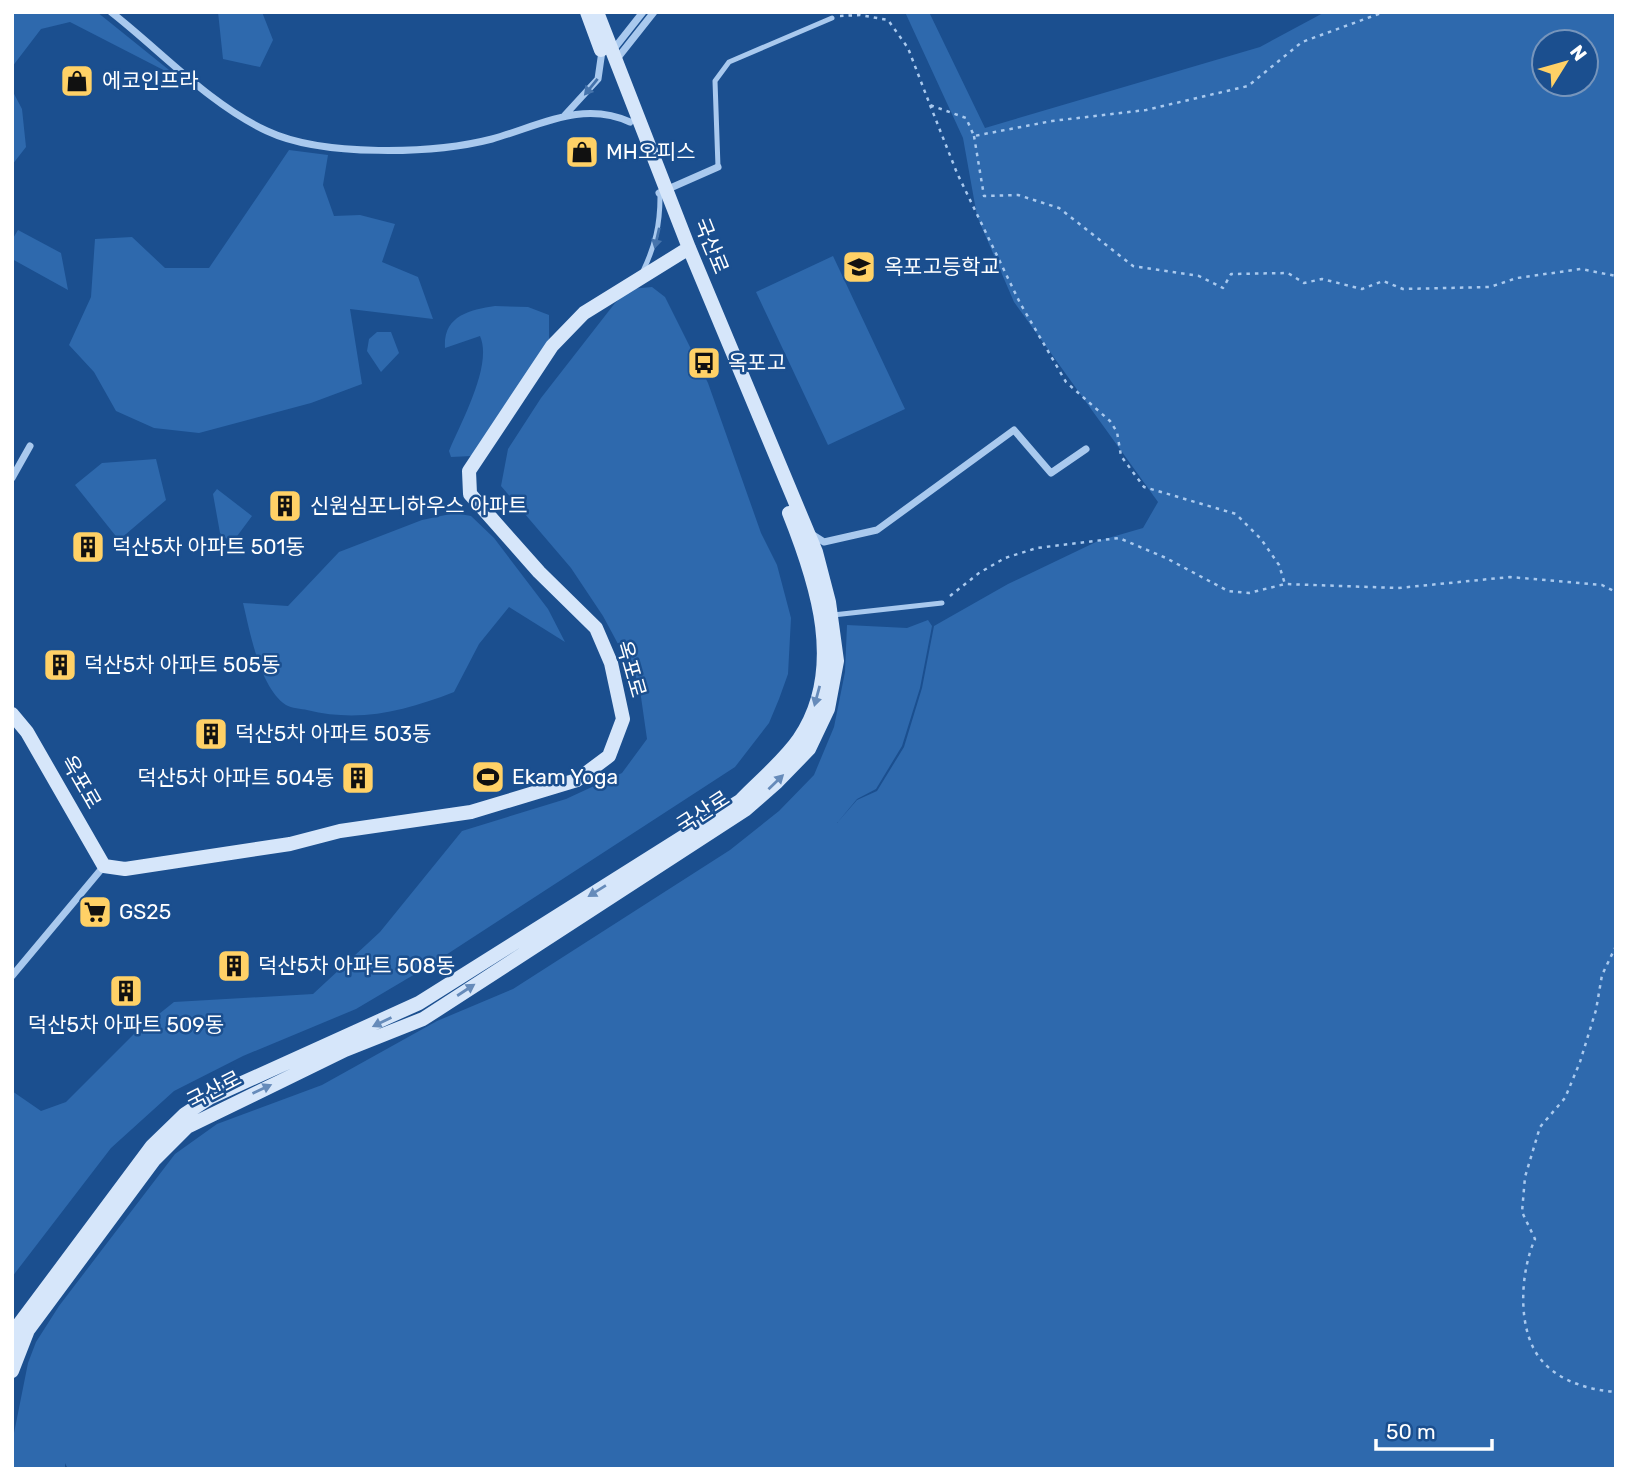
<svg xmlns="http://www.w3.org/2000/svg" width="1628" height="1481" font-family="Rubik,'Noto Sans KR',sans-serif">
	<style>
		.green { fill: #2e69ad; fill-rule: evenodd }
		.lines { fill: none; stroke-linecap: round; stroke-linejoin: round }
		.path { stroke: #a9c9ee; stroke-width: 2.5; stroke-dasharray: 3.5 5; stroke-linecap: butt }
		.lane { stroke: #a9c9ee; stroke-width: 5 }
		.street { stroke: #a9c9ee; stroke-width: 7 }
		.secondary { stroke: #d6e6fa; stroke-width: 14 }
		.oneway { fill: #4674ac }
		.oneway2 { fill: #668bba }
		.labels { text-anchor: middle; stroke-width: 5; stroke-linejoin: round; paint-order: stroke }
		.poi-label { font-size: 21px; fill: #fff; stroke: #1b4f8f; text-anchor: start }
		.street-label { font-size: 21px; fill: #fff; stroke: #1b4f8f }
	</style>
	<rect width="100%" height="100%" fill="#1b4f8f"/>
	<!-- green -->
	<path class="green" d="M12 12H97L179 78 70 22 41 29 12 67Z
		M218 12H262L273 40 260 67 223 59Z
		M905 12H929L985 128 1260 47 1325 12H1616V1469H68L65 1463V1469L12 1468V1443L28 1363 36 1342 59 1306 175 1154 217 1124 322 1085 437 1021 513 989 730 850 779 811 814 775 834 727 845 672 847 625 907 628 928 620 932 626 920 688 902 746 876 789 857 799 837 823 857 800 877 791 904 747 922 688 934 626 1008 584 1098 541 1143 528 1158 502 1014 302 977 216 963 138ZM1544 42H1586V84H1544Z
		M12 90 22 109 26 147 12 165Z
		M289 150 328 155 323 185 334 216 360 215 395 224 382 262 418 277 433 319 350 309 362 384 311 403 199 433 154 428 116 411 94 372 69 345 91 297 95 239 132 237 165 268H209Z
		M18 230 61 253 68 290 12 259V240Z
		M833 256 905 409 828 445 756 292Z
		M652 287 665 297 708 383 761 533 777 565 791 618 788 674 779 699 769 723 735 767 432 964 356 1009 243 1056 174 1091 111 1148 12 1277V1091L41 1111 66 1102 134 1034 174 1002 313 994 380 932 462 831 566 799 622 773 647 739 639 683 603 616 571 568 501 486 508 449 541 398 615 303 630 289Z
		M495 306 528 307 549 315V341L472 456 451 457 449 451C461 422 493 365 480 336L445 348C443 316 469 310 495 306Z
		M377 332H391L399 353 381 372 367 351 369 339Z
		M156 459 166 500 119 540 75 485 102 463Z
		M217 489 252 516 232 543 220 533 213 494Z
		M455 513 471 516 494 538 548 609 565 642 509 607 479 644 454 692C405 711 360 723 307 710 302 709 291 708 286 705 260 688 250 632 243 603L288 606 339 552 422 520Z"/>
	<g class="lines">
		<!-- path -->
		<path class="path" d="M840 16 860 15 888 20 908 48 930 105 966 118 974 136 1052 121 1146 110 1248 86 1302 42 1384 12
			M930 105 957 173 1020 303 1066 382 1110 421 1117 432 1121 456 1144 487 1236 514 1261 539 1279 565 1285 584
			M974 136 984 196 1018 195 1059 208 1133 266 1199 276 1223 288 1231 274 1288 273 1304 283 1322 279 1362 289 1383 281 1403 289 1490 287 1517 278 1581 269 1616 276
			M950 596 979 573 1005 558 1037 548 1119 538 1166 558 1228 591 1249 593 1285 584 1398 588 1510 577 1602 585 1616 592
			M1616 946 1602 975 1596 1010 1580 1062 1565 1098 1540 1127 1525 1177 1522 1212 1535 1239C1520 1272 1516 1333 1543 1362 1561 1382 1590 1390 1616 1392"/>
		<!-- lane -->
		<path class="lane" d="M718 167 715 81 729 62 832 18
			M643 271C655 246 660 225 660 197
			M833 615 942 603"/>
		<!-- street -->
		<path class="street" d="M111 12C161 51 209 104 267 131 322 157 434 154 492 139 539 126 582 100 630 122
			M613 50 643 12
			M616 60 654 12
			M565 115 598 79 602 51
			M659 193 718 167
			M12 478 30 446
			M813 535 824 542 877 530 1014 430 1051 473 1086 449
			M12 976 104 866"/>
		<!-- secondary -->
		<path class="secondary" d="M587 12 601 50
			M12 714 27 732 104 866 125 869 290 844 340 831 471 812 577 780 609 756 623 719 611 663 596 628 539 572 470 494 469 471 552 346 584 313 689 248
			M12 1343 20 1323 152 1146 185 1114 211 1097 419 1003 740 801C759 781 783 762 799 739 846 670 817 583 789 513
			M12 1371 28 1330 154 1160 187 1127 345 1050 423 1019 745 810 777 782 809 749 828 709 837 661 829 602 816 552 689 248 597 12"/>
	</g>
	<!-- one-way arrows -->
	<defs><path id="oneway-solid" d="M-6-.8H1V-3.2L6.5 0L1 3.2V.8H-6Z" transform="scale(1.75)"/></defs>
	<g class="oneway">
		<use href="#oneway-solid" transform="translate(591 87) rotate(129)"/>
		<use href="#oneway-solid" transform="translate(657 238) rotate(103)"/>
	</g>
	<g class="oneway2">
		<use href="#oneway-solid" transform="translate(817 696) rotate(105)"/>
		<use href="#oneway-solid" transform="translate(776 782) rotate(-44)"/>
		<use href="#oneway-solid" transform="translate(597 891) rotate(148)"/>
		<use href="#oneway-solid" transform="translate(466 990) rotate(-33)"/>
		<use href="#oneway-solid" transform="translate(382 1022) rotate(154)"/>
		<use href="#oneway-solid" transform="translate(262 1089) rotate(-25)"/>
	</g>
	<!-- icons -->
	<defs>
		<symbol id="shop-square" viewBox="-11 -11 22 22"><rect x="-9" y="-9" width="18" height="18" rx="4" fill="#ffd166" stroke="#1b4f8f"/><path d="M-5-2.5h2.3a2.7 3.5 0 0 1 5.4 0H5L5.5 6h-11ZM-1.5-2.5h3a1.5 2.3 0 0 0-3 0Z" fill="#111"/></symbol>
		<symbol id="school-square" viewBox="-11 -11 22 22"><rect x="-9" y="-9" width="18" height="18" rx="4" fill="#ffd166" stroke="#1b4f8f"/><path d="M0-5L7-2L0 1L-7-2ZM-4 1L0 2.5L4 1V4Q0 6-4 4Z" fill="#111"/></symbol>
		<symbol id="bus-square" viewBox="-11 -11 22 22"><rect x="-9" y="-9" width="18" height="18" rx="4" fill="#ffd166" stroke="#1b4f8f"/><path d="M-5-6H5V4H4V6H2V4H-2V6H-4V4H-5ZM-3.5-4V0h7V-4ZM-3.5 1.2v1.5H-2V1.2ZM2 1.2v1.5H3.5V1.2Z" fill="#111"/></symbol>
		<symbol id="building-square" viewBox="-11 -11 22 22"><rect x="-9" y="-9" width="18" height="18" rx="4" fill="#ffd166" stroke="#1b4f8f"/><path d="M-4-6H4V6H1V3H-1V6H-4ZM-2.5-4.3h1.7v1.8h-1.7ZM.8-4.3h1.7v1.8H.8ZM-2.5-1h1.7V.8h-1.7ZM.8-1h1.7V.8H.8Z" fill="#111"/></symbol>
		<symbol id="stadium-square" viewBox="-11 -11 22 22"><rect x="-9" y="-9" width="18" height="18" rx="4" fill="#ffd166" stroke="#1b4f8f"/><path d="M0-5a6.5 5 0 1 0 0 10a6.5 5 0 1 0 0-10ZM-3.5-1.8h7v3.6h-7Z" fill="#111"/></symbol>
		<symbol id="supermarket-square" viewBox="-11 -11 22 22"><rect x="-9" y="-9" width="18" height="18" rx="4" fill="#ffd166" stroke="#1b4f8f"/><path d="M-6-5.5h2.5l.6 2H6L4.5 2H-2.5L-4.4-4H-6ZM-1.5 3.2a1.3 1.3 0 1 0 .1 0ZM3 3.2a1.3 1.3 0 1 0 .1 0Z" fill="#111"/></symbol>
	</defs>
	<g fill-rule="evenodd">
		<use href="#shop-square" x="58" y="62" width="38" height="38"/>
		<use href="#shop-square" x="563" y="133" width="38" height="38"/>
		<use href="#school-square" x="840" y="248" width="38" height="38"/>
		<use href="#bus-square" x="685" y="344" width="38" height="38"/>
		<use href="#building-square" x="266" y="487" width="38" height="38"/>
		<use href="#building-square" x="69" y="528" width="38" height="38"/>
		<use href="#building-square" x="41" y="646" width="38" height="38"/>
		<use href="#building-square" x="192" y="715" width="38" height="38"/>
		<use href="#stadium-square" x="469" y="758" width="38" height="38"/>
		<use href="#building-square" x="339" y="759" width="38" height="38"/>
		<use href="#supermarket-square" x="76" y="893" width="38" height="38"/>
		<use href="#building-square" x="215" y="947" width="38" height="38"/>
		<use href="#building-square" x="107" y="972" width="38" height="38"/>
	</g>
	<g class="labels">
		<!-- poi labels -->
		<g class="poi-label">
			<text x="102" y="88">에코인프라</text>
			<text x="606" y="159">MH오피스</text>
			<text x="884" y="274">옥포고등학교</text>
			<text x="728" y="370">옥포고</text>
			<text x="310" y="513">신원심포니하우스 아파트</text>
			<text x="112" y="554">덕산5차 아파트 501동</text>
			<text x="84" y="672">덕산5차 아파트 505동</text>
			<text x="235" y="741">덕산5차 아파트 503동</text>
			<text x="512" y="784">Ekam Yoga</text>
			<text x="334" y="785" text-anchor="end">덕산5차 아파트 504동</text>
			<text x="119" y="919">GS25</text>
			<text x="258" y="973">덕산5차 아파트 508동</text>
			<text x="126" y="1032" text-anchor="middle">덕산5차 아파트 509동</text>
		</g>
		<!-- street labels -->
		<g class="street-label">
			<text transform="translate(711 246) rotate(68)" y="7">국산로</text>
			<text transform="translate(631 669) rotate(74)" y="7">옥포로</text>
			<text transform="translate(81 782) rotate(60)" y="7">옥포로</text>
			<text transform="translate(703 812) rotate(-33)" y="7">국산로</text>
			<text transform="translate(214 1090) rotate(-27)" y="7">국산로</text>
		</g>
	</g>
	<!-- border -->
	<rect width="1628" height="1481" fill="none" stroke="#ffffff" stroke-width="28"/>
	<!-- north arrow -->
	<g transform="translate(1565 63) rotate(53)"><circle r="33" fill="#1b4f8f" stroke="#7695bc" stroke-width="2"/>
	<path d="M0-5L12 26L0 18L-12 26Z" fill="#ffd166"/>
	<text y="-10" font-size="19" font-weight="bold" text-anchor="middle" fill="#ffffff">N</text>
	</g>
	<!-- scale -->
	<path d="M1376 1439v10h116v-10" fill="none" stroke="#ffffff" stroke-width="3.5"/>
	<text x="1386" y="1439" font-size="21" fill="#ffffff" stroke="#1b4f8f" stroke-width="5" paint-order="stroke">50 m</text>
</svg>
